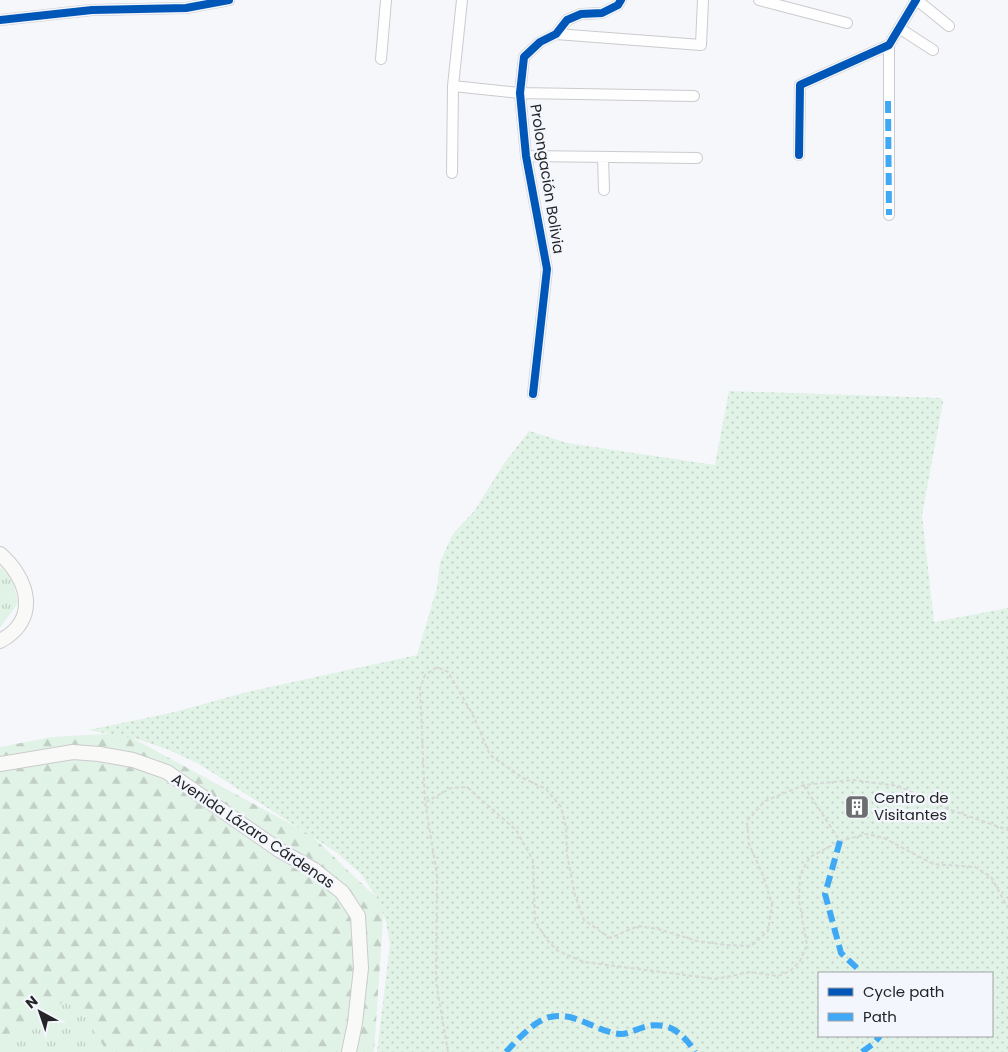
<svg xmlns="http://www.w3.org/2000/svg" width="1008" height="1052" font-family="Poppins,sans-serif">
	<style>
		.forest { fill: url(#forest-firs) }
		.park { fill: url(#park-tufts) }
		.garden { fill: url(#garden-dots); fill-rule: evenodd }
		.building { fill: url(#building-cross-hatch); stroke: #cdcdd1 }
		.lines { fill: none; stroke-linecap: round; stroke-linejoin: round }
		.street-casing { stroke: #cbcbce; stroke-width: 12 }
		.secondary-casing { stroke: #cbcbce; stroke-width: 16 }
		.path { stroke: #d7d8d8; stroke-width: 2; stroke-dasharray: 4 2.5; stroke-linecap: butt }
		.street { stroke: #fefefe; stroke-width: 10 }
		.secondary { stroke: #f9f9f8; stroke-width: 14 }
		.quiet { stroke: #3fa9f5; stroke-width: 6; stroke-dasharray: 12 6; stroke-linecap: butt }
		.cycleway-casing { stroke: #f4f6fd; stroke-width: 11 }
		.cycleway { stroke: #0057b8; stroke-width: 8 }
		.labels { text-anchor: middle; stroke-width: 5; stroke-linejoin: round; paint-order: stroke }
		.street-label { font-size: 15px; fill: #232426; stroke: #f4f6fd }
		.poi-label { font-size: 15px; fill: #232426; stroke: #f4f6fd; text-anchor: start }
	</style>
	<defs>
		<pattern id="forest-firs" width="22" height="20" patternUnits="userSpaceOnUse" patternTransform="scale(1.25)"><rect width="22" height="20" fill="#e1f2e6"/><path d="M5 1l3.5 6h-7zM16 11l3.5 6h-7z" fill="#c1cfc5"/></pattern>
		<pattern id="park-tufts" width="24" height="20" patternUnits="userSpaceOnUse" patternTransform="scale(1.25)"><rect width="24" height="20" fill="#e1f2e6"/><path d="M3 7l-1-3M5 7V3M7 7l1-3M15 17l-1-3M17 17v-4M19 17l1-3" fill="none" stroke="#c1cfc5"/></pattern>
		<pattern id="garden-dots" width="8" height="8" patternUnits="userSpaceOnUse" patternTransform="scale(1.25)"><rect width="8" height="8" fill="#e1f2e6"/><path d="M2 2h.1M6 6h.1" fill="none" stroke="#c1cfc5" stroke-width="1.8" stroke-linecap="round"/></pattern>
		<pattern id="building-cross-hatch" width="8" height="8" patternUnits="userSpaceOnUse" patternTransform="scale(1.25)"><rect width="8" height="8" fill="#dddde1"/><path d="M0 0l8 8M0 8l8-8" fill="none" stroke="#bdbec1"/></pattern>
	</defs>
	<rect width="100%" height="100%" fill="#f6f7fb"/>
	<!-- forest -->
	<path class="forest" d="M123 733 311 835 384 905 374 1052H0V747L52 737Z"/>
	<!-- park -->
	<path class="park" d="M0 567 12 578 18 603 0 628Z
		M74 996 107 1052H0V1038Z"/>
	<!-- garden -->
	<path class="garden" d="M729 391 941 398 943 402 922 515 934 622 1008 608V1052H377L390 944 386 922 379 901 361 874 336 852 199 764 169 750 137 739 88 730 175 712 247 692 417 655 437 588 440 562 453 534 475 510 503 465 529 431 567 443 715 465ZM819 973H992V1036H819Z"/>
	<!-- building -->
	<path class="building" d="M864 796 868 814 849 818 846 800Z"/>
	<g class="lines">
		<defs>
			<path id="street" d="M759 0 847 23
				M917 0 949 26
				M0 20 92 10 186 8 229 0
				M899 28 933 50
				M556 34 701 45 703 0
				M381 59 386 0
				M453 86 520 93 694 96
				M799 155 800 85 889 45 916 0
				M526 156 697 158
				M603 157 604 190
				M452 173 453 86 462 0
				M889 215V45
				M533 394 547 269 526 156 520 93 524 57 540 42 556 34 567 20 581 14 602 13 618 5 621 0"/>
			<path id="secondary" d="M0 554C29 579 40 620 0 641
				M0 764 73 752 99 754 133 760 167 772 279 850 313 869 342 892 358 916 361 968 355 1023 349 1052"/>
		</defs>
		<!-- street casing -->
		<use href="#street" class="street-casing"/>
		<!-- secondary casing -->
		<use href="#secondary" class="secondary-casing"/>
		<!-- path -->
		<path class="path" d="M804 786 840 841
			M426 802 451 788 467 787 516 830 533 860 535 921 548 941 558 951 584 962 716 979 750 972 778 976 790 971 800 961 807 945 799 900 800 875 810 857 840 841 867 834 884 838 933 864 975 867 991 877 1008 908
			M448 1052 436 982 437 875 425 802 420 688 425 675 437 667 448 672 473 715 490 755 523 778 546 789 561 807 566 827 567 855 575 895 584 920 610 938 638 926 658 929 697 941 726 945 751 946 768 931 772 905 764 878 749 844 747 821 765 801 804 785 853 780 898 786 948 809 1008 830"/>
		<!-- street -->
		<use href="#street" class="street"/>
		<!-- secondary -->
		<use href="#secondary" class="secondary"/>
		<!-- quiet -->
		<path class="quiet" d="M888 101 889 215
			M840 841 825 894 841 953 857 968 859 973
			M506 1052C516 1041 535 1020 550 1017 575 1011 596 1032 620 1034 632 1035 646 1020 668 1027 678 1030 690 1043 695 1052
			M862 1052 873 1044 880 1036"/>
		<defs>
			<path id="cycleway" d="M0 20 92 10 186 8 229 0
				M799 155 800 85 889 45 916 0
				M533 394 547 269 526 156 520 93 524 57 540 42 556 34 567 20 581 14 602 13 618 5 621 0"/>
		</defs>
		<!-- cycleway casing -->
		<use href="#cycleway" class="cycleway-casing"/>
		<!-- cycleway -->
		<use href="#cycleway" class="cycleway"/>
	</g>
	<!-- icons -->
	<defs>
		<symbol id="building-square" viewBox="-11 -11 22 22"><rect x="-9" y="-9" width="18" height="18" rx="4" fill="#6d6e71" stroke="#f4f6fd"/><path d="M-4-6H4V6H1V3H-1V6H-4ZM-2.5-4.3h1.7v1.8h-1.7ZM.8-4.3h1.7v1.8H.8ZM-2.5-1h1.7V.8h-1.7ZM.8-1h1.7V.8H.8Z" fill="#fff"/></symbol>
	</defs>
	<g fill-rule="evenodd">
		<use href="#building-square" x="843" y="793" width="28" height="28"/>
	</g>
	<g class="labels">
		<!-- street labels -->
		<g class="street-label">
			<text transform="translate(547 179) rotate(81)" y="5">Prolongación Bolivia</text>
			<text transform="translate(253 831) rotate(34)" y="5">Avenida Lázaro Cárdenas</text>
		</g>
		<!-- poi labels -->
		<g class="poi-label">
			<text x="874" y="803">Centro de<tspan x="874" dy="17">Visitantes</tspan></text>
		</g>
	</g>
	<!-- legend -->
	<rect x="818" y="972" width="175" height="65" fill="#f4f6fd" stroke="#a0a2a7"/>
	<rect x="828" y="988" width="25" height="8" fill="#0057b8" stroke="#a0a2a7"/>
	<text x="863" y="997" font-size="15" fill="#232426">Cycle path</text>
	<rect x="828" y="1013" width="25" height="8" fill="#3fa9f5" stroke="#a0a2a7"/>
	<text x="863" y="1022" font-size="15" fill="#232426">Path</text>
	<!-- north arrow -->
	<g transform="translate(40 1012) rotate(320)" stroke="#f4f6fd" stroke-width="4" paint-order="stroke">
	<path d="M0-4L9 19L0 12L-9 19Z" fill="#232426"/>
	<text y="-8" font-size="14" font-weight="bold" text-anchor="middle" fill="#232426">N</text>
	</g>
</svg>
